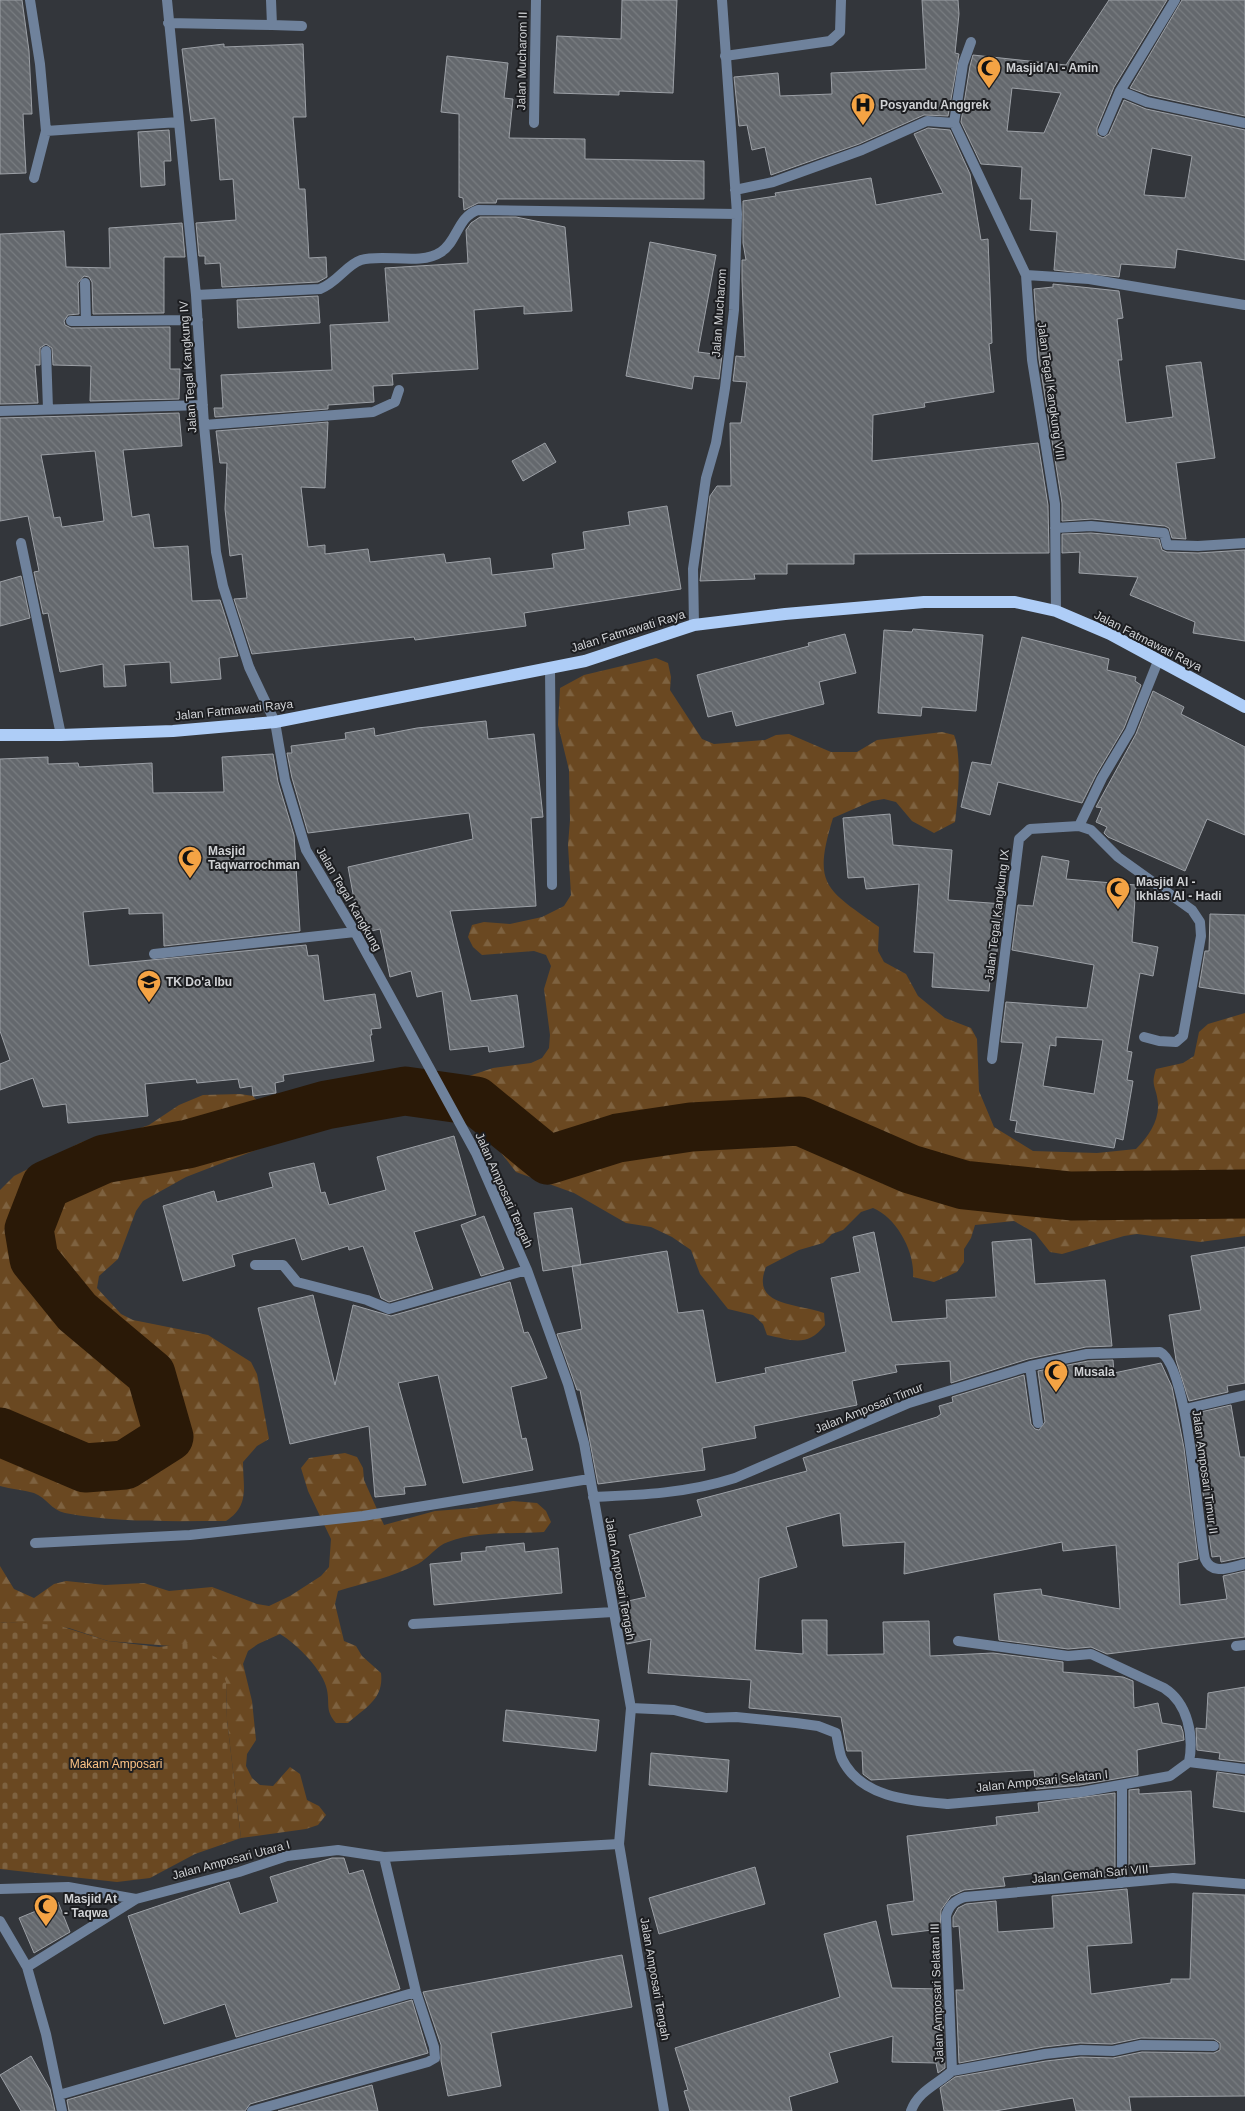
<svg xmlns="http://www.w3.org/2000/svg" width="1245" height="2111" font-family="Helvetica,sans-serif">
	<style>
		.forest { fill: url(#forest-firs) }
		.cemetery { fill: url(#cemetery-stones) }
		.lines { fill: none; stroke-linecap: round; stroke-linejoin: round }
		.river { stroke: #2a1907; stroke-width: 49 }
		.building { fill: url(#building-back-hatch); stroke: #9ca0a6; fill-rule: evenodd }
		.service { stroke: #6f829c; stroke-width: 10 }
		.minor { stroke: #6f829c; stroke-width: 10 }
		.primary { stroke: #aecdf7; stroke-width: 12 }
		.labels { text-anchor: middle; stroke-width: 4; stroke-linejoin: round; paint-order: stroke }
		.street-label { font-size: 12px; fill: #d0d2d5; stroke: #1c1d20 }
		.poi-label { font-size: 12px; font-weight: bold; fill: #d0d2d5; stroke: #1c1d20; text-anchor: start }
		.park-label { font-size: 12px; fill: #fec385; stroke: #1c1d20 }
	</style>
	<defs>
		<pattern id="forest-firs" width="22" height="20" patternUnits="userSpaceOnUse" patternTransform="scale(1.25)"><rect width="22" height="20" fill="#6a4821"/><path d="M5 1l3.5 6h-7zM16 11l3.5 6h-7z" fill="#7e6240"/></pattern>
		<pattern id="cemetery-stones" width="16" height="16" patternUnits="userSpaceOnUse" patternTransform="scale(1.25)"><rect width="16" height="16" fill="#6a4821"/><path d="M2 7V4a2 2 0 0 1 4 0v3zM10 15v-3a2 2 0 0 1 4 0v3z" fill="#7e6240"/></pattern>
		<pattern id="building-back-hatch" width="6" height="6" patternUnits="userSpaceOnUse" patternTransform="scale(1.25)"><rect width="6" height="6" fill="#64686d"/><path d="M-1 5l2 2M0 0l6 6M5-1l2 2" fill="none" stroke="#797d81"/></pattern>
	</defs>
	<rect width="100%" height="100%" fill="#33363b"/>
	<!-- forest -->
	<path class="forest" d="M656 658 668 663 671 677 670 690 702 739 714 744 765 740 776 735 789 734 831 752H857L877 740 942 732 954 735C962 755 958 800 955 822L934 833 912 821 896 802 884 799 872 801 833 818C812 886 826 889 879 927L878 951 884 962 906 974 918 996 945 1018 971 1028 977 1039 979 1091 994 1127 1033 1151 1097 1153 1136 1149C1148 1137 1159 1121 1158 1104 1157 1087 1150 1087 1156 1069L1183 1063 1194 1056 1199 1032 1208 1024 1245 1013V1236L1200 1242 1137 1234 1124 1236 1062 1254 1050 1252 1035 1233 1014 1221 975 1225 971 1238 964 1249V1262L957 1272 934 1282 913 1277C915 1252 897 1218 873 1208L861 1212 843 1230 832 1234 823 1243 799 1250 766 1267C750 1307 798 1303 824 1313L825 1325C807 1348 792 1340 767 1335L763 1324 753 1315 728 1309 700 1274 691 1250 672 1237 651 1227 626 1223 574 1193 516 1172 487 1135 463 1089 466 1077 493 1068 531 1063 542 1058 549 1048 550 1035 544 989 551 966 546 955 534 951 482 955 473 947 468 937 472 925 484 922 510 924 542 917 564 906 571 895 568 845 570 820 569 770 558 725 560 688 584 675Z
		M240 1094 253 1096 261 1106 271 1134 266 1146 186 1177 143 1201 136 1211 118 1259 99 1276 97 1288 121 1314 133 1320 208 1335 251 1362 257 1374 269 1439 257 1446 243 1462C243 1487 250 1506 226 1521 173 1521 118 1523 65 1513 51 1510 47 1498 34 1493 23 1490 11 1489 0 1486V1190L14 1176 82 1142 120 1135 149 1125 179 1105 203 1095Z
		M345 1453 357 1457 363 1468 364 1480 384 1525 435 1511 474 1508 513 1501 537 1503 546 1511 551 1522 544 1532C513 1534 477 1531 448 1542 436 1546 429 1558 418 1564 393 1577 364 1583 338 1591L335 1604 344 1641 356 1646 362 1656 381 1673C384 1699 366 1707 348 1723H336C325 1710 330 1706 327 1690 324 1671 296 1643 280 1634L258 1644 248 1651 243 1664 252 1701 256 1740 247 1754 246 1766 252 1778 260 1785 273 1786 290 1767 300 1774 307 1800 319 1806 326 1815 318 1825 306 1829 241 1838 227 1720 226 1682 171 1646 108 1641 69 1628 8 1622 0 1623V1566L14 1589 34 1598 54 1584 66 1581 105 1585 144 1583 169 1591 212 1587 257 1604 269 1606 290 1596 321 1576 329 1567 331 1539 308 1491 301 1468 309 1458Z"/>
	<!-- cemetery -->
	<path class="cemetery" d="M8 1622 57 1625 108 1641 159 1647 189 1643 217 1658 226 1682 227 1720 241 1838 195 1854 150 1878 117 1882 0 1869V1623Z"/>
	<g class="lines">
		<!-- river -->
		<path class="river" d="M0 1432 85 1468 125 1465 169 1437 151 1374 77 1312 34 1259 29 1229 46 1185 104 1159 188 1144 326 1105 405 1091 476 1101 548 1160 618 1138 691 1127 800 1121 910 1169 964 1185 1071 1196 1245 1194"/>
	</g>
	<!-- building -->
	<path class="building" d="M0 0H22L29 51 32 114H23L26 173 0 174Z
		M622 0H677L673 93 619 91V95L554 93 557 36 621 39Z
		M922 0H958L959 14 955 53 959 54 948 116 924 115 859 144 771 175 765 147 752 150 747 125 739 126 734 77 778 73 780 96 832 94 831 73 926 69Z
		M1109 0H1167L1114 87 1097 128V135L1103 138 1109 134 1124 100 1146 109 1245 130V260L1177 249 1175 268 1121 264 1119 277 1054 270 1057 232 1030 230 1032 199H1020L1022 167 981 164 961 122 970 66 973 55 1066 65ZM1012 88 1061 93 1044 133 1007 131ZM1152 148 1192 156 1185 198 1144 195Z
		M1182 0H1245V116L1149 95 1130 88Z
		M224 44V47L303 44 306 117H293L299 189H305L309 258 326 257 327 277 318 282 222 287 220 263 205 264V256H199L196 223 236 220 233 179 220 180 215 118 191 121 182 49Z
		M447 56 508 63 504 98 513 99 509 138 585 139V159L704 161V199H497L496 203H478L464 210 463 198 459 197V114L441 112Z
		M928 128 950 130 970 174 981 240 988 239 992 343 989 344 994 392 924 403 925 407 873 415 872 461 1038 443 1048 505 1049 553 854 554V564H787V574H754L755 579 700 581 710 496 717 486H731L730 423H741L747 382 733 381 736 356 745 357 742 281V260H746L743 243V201L776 196 775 193 871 178 876 205 943 193 914 134Z
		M169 130 171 161H164L165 185 141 187 138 132Z
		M480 217H516L565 227 572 311 524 314V306L474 310 478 369 392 374 393 385 373 386 374 402 328 405V409L215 417 214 408H223L221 375 332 370 330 325 389 322 385 268 468 263 466 230 471 223Z
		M182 223 185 257H164V313L93 314 92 282 89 277 84 276 78 283 79 314 68 315 64 321 65 325 71 328 170 327V369H180L179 399 90 401 91 366 53 365 52 348 46 344 40 348V365H35L38 403 0 404V234L64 231 66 267 110 268 109 228Z
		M650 242 716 255 698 352 722 355 719 379 694 376 692 389 626 376Z
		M1053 284 1119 291 1123 318 1117 319 1122 360H1118L1126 423 1173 417 1166 366 1201 362 1215 458 1176 463 1186 539 1172 538 1169 528 1165 526 1092 519 1062 521V503L1039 359 1034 289 1053 287Z
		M318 296 320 323 238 328 237 300Z
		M179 413 182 446 123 450 132 517 149 514 154 548 188 546 192 601 220 600 238 656 219 658 221 679 171 683 170 662 124 665 126 686 104 687 103 664 60 672 48 613 43 614 34 572 39 571 28 516 0 521V418ZM95 451 104 521 62 527 60 517 54 518 41 455Z
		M328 422 325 488 301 487 308 547 325 545V554L368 549 370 562 444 554 446 563 490 558 492 575 554 568 552 554 585 549 583 532 630 525 628 512 667 506 681 589 524 613 526 626 415 640 414 637 252 654 234 599 247 598 242 554 230 556 225 509 227 463H220L216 431Z
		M545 443 556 462 523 481 512 461Z
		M1091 533 1159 539 1162 550 1167 552 1198 553 1245 550V641L1193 633 1195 622 1130 595 1138 577 1079 573 1080 552 1062 553V534Z
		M21 576 30 618 0 626V582Z
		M913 629 983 635 976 711 922 707 921 716 878 713 884 630 912 632Z
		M845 634 856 673 819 682 824 704 736 726 732 711 708 717 697 675 809 646 808 643Z
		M1022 637 1109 659 1107 670 1136 677 1135 681 1141 685 1124 728 1096 775 1082 803 998 782 990 815 961 807 972 762 991 765Z
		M1153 691 1184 707 1181 714 1245 747V835L1207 819 1185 871 1108 837 1104 833 1107 827 1096 822 1102 808 1096 807 1136 734Z
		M486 721 488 739 534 734 543 817 531 818 536 906 450 911 471 1001 517 995 524 1047 489 1052 488 1046 450 1050 442 991 417 997 411 971 390 977 380 929 363 933 359 926 348 867 473 839 469 813 308 833 292 778 287 753H292L291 746 346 739 345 733 374 728 375 736 417 728Z
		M273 754 278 782 294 835 300 931 164 946 163 913 129 914V908L83 912 89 966 306 945 308 956 318 955 324 1001 375 994 381 1028 371 1029 372 1035H370L374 1061 283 1075 284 1081 275 1083 276 1093 253 1096 252 1086 240 1088 238 1079 197 1083 196 1079 145 1084 148 1116 68 1123 66 1104 43 1107 33 1078 0 1090V1064L10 1060 0 1031V759L48 757V764L78 763 79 767 152 763 153 793 224 792 222 757Z
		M890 814 893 845 952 850 948 900 1004 904 996 958 992 957 989 991 932 987 934 953 914 952 919 884 866 889 864 877 848 878 843 818Z
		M1042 856 1069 861 1066 879 1136 885 1132 942 1158 947 1153 976 1140 973 1127 1051 1132 1052 1127 1080 1133 1081 1123 1140 1116 1138 1114 1148 1015 1132 1017 1121 1010 1120 1023 1043 1001 1042 1006 1002 1087 1008 1094 965 1012 950 1018 905 1033 906ZM1056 1037 1103 1040 1094 1094 1043 1086 1050 1045 1056 1046Z
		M1210 914 1245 915V994L1199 987 1205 951H1209Z
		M454 1136 476 1215 414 1232 433 1289 389 1302 381 1298 363 1246 349 1250 348 1246 302 1260 295 1238 232 1255 235 1266 183 1281 163 1206 214 1191 217 1202 273 1187 269 1173 314 1163 321 1193 325 1192 329 1205 386 1190 377 1157Z
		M572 1208 581 1265 543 1271 534 1213Z
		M484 1216 504 1269 481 1276 461 1225Z
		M874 1232 892 1322 947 1318 946 1300 996 1297 992 1242 1031 1239 1035 1284 1105 1280 1112 1346 1086 1347 1028 1359 951 1383 950 1361 895 1365 897 1372 852 1381 857 1405 754 1426 756 1438 702 1448 705 1470 598 1484 580 1390H577L557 1334 582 1329 572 1266 667 1251 678 1313 703 1310 716 1383 766 1373 765 1368 846 1352 831 1278 860 1272 853 1237Z
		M1245 1247V1383L1227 1386 1228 1392 1189 1401 1176 1360 1169 1315 1201 1310 1191 1256Z
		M510 1282 524 1333 528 1332 531 1338 547 1378 511 1387 522 1439 526 1438 533 1470 463 1483 438 1375 398 1383 426 1485 404 1487 405 1494 375 1497 369 1426 290 1444 258 1308 313 1295 335 1385 353 1305 391 1316Z
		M1113 1360 1114 1373 1161 1363 1172 1387 1184 1448 1198 1559 1178 1563 1180 1605 1227 1599 1223 1576 1245 1571V1637L1107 1654 1091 1647 1068 1649 999 1640 994 1594 1041 1589 1042 1595 1120 1609 1116 1545 1063 1551 1062 1542 904 1574 905 1542 843 1546 840 1513 786 1527 797 1567 759 1578 755 1650 803 1654 802 1620H827V1655L884 1654 883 1622 929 1621 930 1656 993 1653 1063 1662V1672L1123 1677 1133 1681 1134 1708 1158 1703 1162 1723 1181 1726 1183 1732 1184 1740 1137 1750 1138 1775 1080 1785 1036 1789 1034 1770 871 1780 863 1774 862 1751H847L841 1717 749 1708 751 1680 648 1673 651 1639 627 1644 619 1603 646 1597 629 1535 702 1516 697 1500 807 1471 803 1458 937 1417 941 1414 939 1406 953 1402 952 1397 1024 1375 1031 1424 1035 1429 1039 1430 1045 1422 1038 1371 1088 1361Z
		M1231 1405 1240 1457H1245V1557L1221 1562 1220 1556 1212 1557 1192 1414Z
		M524 1543 525 1552 558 1548 562 1593 434 1605 430 1564 462 1561 461 1553 486 1551V1547Z
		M1245 1687V1762L1219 1759 1220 1753 1197 1750 1196 1728 1206 1729 1208 1693Z
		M506 1710 599 1720 596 1751 503 1741Z
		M651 1753 729 1760 727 1792 649 1785Z
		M1217 1772 1245 1776V1812L1213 1807Z
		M1139 1789V1794L1191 1791 1195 1864 1129 1868V1790Z
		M1115 1793V1876L1048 1882 1047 1872 1003 1877 1005 1886 964 1890 951 1896 941 1910 940 1929 892 1935 887 1905 914 1901 907 1836 997 1825 996 1817 1039 1812 1038 1803Z
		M332 1858H344L349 1874 363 1870 400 1989 236 2037 225 2004 164 2024 128 1916 229 1882 240 1914 278 1902 270 1877Z
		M755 1867 765 1904 659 1934 649 1898Z
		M1127 1889 1132 1943 1087 1946 1091 1994 1171 1983V1979H1190L1193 1893 1245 1895V2096L1129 2097 1131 2111H1076L1073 2098 995 2111H944L940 2088 955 2077 1046 2061 1081 2057 1113 2058 1142 2052 1214 2053 1220 2050V2043L1214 2039 1141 2038 1112 2044 1080 2043 1044 2047 959 2063 956 1990H964L959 1926 953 1927V1917L958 1908 966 1904 996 1901 998 1932 1054 1928 1052 1896Z
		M58 1902 70 1932 34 1953 19 1918Z
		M876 1921 892 1988 942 1989 945 2068 938 2073 936 2063 892 2062 893 2036 829 2053 838 2082 789 2097 792 2111H690L684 2091 688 2090 675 2048 840 1997 824 1934Z
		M622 1955 632 2007 491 2033 501 2086 448 2096 441 2061V2045L423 1992Z
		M412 2000 428 2053 250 2104 245 2111H69L67 2100Z
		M31 2056 50 2089 55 2111H21L0 2075Z
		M372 2085 378 2111H278Z"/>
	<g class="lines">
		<!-- service -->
		<path class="service" d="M725 56 830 41 840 32 841 0"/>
		<!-- minor -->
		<path class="minor" d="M30 0 40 64 46 131 34 178
			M167 0 196 295 204 425 216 552 223 586 249 667 275 722 285 780 306 850 355 932 476 1153 527 1270 568 1384 584 1443 631 1708 619 1844 664 2111
			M1175 0 1120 91 1147 102 1245 123
			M168 23 272 25 271 0
			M272 25 302 26
			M971 42 963 64 954 123 1026 275 1032 360 1055 504 1056 611
			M534 123 536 0
			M46 131 179 122
			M1103 131 1120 91
			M735 190 773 182 862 150 927 121 954 123
			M1026 275 1089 279 1245 305
			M85 283 86 321 198 320
			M196 295 320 289C338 282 346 265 361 260 384 253 420 266 441 252 458 241 457 217 478 210L737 214
			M71 321H86
			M46 351 48 409
			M0 411 203 405
			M204 425 373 412 395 402 399 390
			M1055 528 1091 526 1164 533 1167 545 1198 546 1245 543
			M21 543 61 735
			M694 625 693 569 706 478 716 443 725 388 734 310 737 214 722 0
			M550 667 552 885
			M154 954 355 932
			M1144 1037 1159 1041 1176 1042 1183 1036 1201 936 1200 922 1192 910 1118 857 1091 830 1079 826 1102 778 1130 731 1158 661
			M992 1059 1019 839 1030 829 1079 826
			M255 1265H283L297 1282 367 1300 389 1309 527 1270
			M1030 1366 1038 1423
			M1185 1409 1245 1395
			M593 1497C642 1495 688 1493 735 1478L909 1403 1030 1366 1087 1354 1160 1352C1189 1366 1197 1523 1205 1559 1212 1576 1231 1567 1245 1564
			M35 1543 190 1535 363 1516 589 1479
			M413 1624 613 1612
			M1236 1646 1245 1645
			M631 1708 674 1710 706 1718 736 1717 796 1723 818 1726 836 1733C838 1741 839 1752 842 1759 861 1798 911 1801 948 1804L1081 1792 1170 1776 1189 1762C1194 1736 1188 1703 1164 1688L1091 1654 1068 1656 958 1641
			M1189 1762 1245 1769
			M1122 1785V1883
			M0 1889 68 1887 136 1899 239 1872 287 1856 338 1850 384 1857 619 1844
			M0 1921 27 1967 46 2034 62 2111
			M27 1967 136 1899
			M952 2071 1045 2054 1081 2050 1113 2051 1141 2045 1214 2046
			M59 2095 416 1992
			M252 2111 428 2062 435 2058 434 2047 416 1992 384 1857
			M911 2111C918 2091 938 2084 952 2071L946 1916C949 1905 955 1900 965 1897L1173 1878 1245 1884"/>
		<!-- primary -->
		<path class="primary" d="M0 735H61L173 731 275 722 585 661 694 625 785 614 924 602H1015L1056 611 1110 634 1245 707"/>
	</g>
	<!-- icons -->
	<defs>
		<symbol id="mosque-pin" viewBox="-11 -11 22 30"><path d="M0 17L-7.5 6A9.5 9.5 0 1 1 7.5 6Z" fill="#f4a344" stroke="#1c1d20"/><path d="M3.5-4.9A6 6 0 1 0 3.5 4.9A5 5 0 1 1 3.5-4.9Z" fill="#111"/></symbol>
		<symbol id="hospital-pin" viewBox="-11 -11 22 30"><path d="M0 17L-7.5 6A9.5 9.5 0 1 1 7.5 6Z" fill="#f4a344" stroke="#1c1d20"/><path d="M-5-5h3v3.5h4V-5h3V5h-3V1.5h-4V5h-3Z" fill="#111"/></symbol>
		<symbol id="school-pin" viewBox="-11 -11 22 30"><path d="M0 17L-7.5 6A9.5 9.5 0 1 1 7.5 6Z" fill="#f4a344" stroke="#1c1d20"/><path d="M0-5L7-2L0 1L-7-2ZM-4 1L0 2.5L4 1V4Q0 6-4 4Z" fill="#111"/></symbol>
	</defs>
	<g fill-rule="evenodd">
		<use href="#mosque-pin" x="975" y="54" width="28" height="38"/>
		<use href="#hospital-pin" x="849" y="91" width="28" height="38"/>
		<use href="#mosque-pin" x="176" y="844" width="28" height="38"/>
		<use href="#mosque-pin" x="1104" y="875" width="28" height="38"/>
		<use href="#school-pin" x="135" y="968" width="28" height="38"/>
		<use href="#mosque-pin" x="1042" y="1358" width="28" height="38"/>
		<use href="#mosque-pin" x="32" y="1892" width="28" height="38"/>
	</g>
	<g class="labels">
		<!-- street labels -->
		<g class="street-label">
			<text transform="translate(522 61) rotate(-89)" y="4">Jalan Mucharom II</text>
			<text transform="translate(719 313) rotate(-86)" y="4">Jalan Mucharom</text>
			<text transform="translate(188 367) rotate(-94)" y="4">Jalan Tegal Kangkung IV</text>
			<text transform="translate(1051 391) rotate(82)" y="4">Jalan Tegal Kangkung VIII</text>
			<text transform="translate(628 631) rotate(-17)" y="4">Jalan Fatmawati Raya</text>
			<text transform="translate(1148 641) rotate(27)" y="4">Jalan Fatmawati Raya</text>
			<text transform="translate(234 710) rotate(-6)" y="4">Jalan Fatmawati Raya</text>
			<text transform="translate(349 899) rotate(60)" y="4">Jalan Tegal Kangkung</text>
			<text transform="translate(997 915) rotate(-83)" y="4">Jalan Tegal Kangkung IX</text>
			<text transform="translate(504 1190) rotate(66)" y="4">Jalan Amposari Tengah</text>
			<text transform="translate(869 1408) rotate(-22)" y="4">Jalan Amposari Timur</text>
			<text transform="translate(1205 1472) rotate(82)" y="4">Jalan Amposari Timur II</text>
			<text transform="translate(620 1579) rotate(80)" y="4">Jalan Amposari Tengah</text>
			<text transform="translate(1042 1781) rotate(-6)" y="4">Jalan Amposari Selatan I</text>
			<text transform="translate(231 1860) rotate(-15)" y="4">Jalan Amposari Utara I</text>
			<text transform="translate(1090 1874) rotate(-5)" y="4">Jalan Gemah Sari VIII</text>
			<text transform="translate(655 1979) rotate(80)" y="4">Jalan Amposari Tengah</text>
			<text transform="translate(937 1993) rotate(-92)" y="4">Jalan Amposari Selatan III</text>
		</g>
		<!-- poi labels -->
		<g class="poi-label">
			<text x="1006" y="72">Masjid Al - Amin</text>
			<text x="880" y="109">Posyandu Anggrek</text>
			<text x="208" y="855">Masjid<tspan x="208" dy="14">Taqwarrochman</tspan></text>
			<text x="1136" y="886">Masjid Al -<tspan x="1136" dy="14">Ikhlas Al - Hadi</tspan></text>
			<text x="166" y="986">TK Do'a Ibu</text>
			<text x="1074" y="1376">Musala</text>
			<text x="64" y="1903">Masjid At<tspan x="64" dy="14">- Taqwa</tspan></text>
		</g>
		<!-- park labels -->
		<g class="park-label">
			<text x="116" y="1768">Makam Amposari</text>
		</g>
	</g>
</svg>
